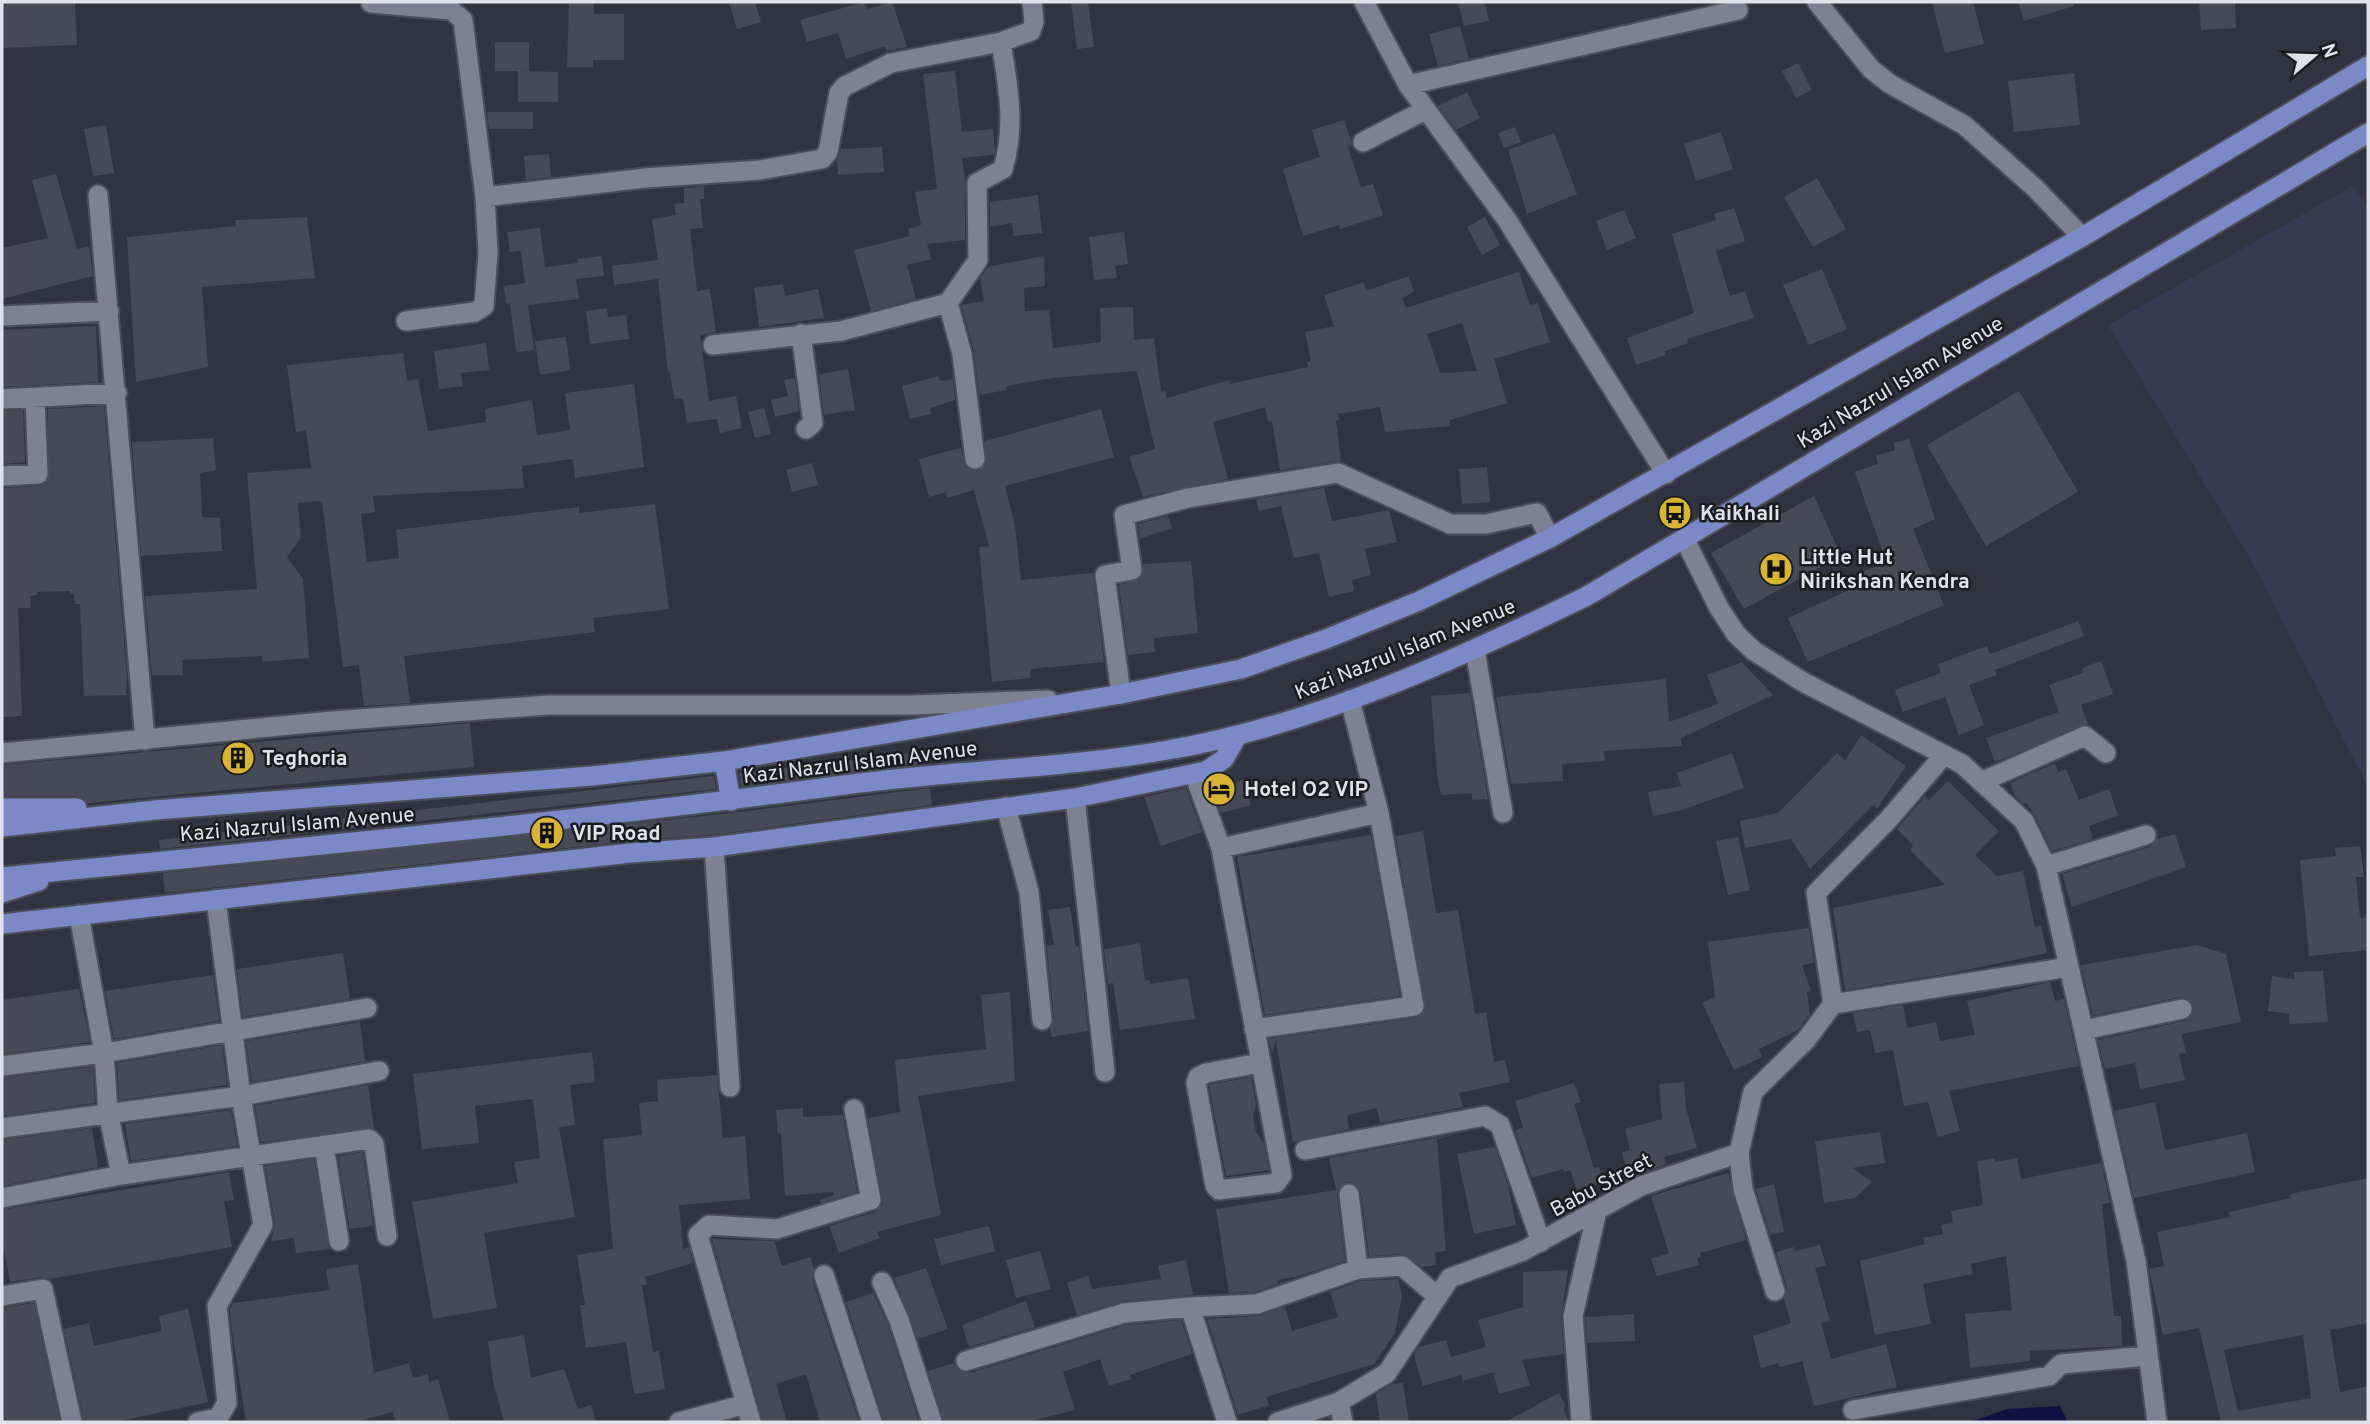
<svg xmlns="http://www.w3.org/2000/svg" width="2370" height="1424" font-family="Overpass,sans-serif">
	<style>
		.built { fill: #363c4f }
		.water { fill: #0d1241 }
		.building { fill: #464a57; fill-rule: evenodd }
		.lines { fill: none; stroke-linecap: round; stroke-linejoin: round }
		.minor-casing { stroke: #4c4f5a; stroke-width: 23 }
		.tertiary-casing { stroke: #4c4f5a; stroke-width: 23 }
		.primary-casing { stroke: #4c4f5a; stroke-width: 23 }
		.minor { stroke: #7d8291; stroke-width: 19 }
		.tertiary { stroke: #7d8291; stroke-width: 19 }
		.primary { stroke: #7b8ac7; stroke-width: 19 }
		.labels { text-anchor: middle; stroke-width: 5; stroke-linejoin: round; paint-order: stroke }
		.street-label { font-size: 21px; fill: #e0e2eb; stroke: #1a1c22 }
		.poi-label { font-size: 21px; font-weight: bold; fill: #e0e2eb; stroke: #1a1c22; text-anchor: start }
	</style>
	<rect width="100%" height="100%" fill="#303441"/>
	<!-- built -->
	<path class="built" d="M2353 186 2368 206V787L2251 560 2108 325Z"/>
	<!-- water -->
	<path class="water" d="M2060 1406 2068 1422H1970L2007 1409Z"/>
	<!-- building -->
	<path class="building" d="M2 2H75L77 45 2 48Z
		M569 2H594V14H624V60H593V67H567Z
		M729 2H755L761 22 737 29Z
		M864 2 868 9 892 2 907 47 887 51 885 46 846 59 838 33 807 42 800 20Z
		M1071 2H1088L1094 47 1077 49Z
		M1458 2H1485L1489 21 1464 26Z
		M1932 2H1973L1984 44 1945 53Z
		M2018 2H2074V6L2024 21Z
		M2199 2H2235L2236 28 2201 30Z
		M1460 26 1469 59 1438 66 1429 34Z
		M495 42H529V71H495Z
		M1798 63 1812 90 1796 98 1782 71Z
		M518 71 558 72V102H518Z
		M955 71 962 132 993 129 995 151 994 155 962 158 965 180V240L927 244 931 259 907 265 916 299 871 311 854 250 910 236 908 229 921 225 915 192 937 189 923 74Z
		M2074 73 2080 125 2014 132 2008 81Z
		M1467 92 1480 118 1456 130 1438 106Z
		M533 112V129H489L487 112Z
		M1344 120 1351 140 1352 146 1348 147 1361 187 1373 184 1383 215 1340 229 1339 225 1303 236 1283 169 1320 157 1312 130Z
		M106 125 114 173 93 176 84 129Z
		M1515 127 1521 142 1504 148 1498 133Z
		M1721 132 1733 169 1696 181 1684 144Z
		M1554 133 1577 194 1527 214 1508 150Z
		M882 147 884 172 838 175 837 160 841 149Z
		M549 154 551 177 526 180 524 156Z
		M56 174 77 249 89 246 93 276 2 299V248L48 238 32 180Z
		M1817 178 1846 229 1813 247 1784 197Z
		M704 186V199H700L703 228 690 229 697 291 710 289 716 332 700 335 709 401 736 396 742 428 720 433 717 419 687 423 683 398 674 399 670 372 668 373 658 279 614 285 612 266 658 260 652 219 676 215 674 204 684 203V188Z
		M1038 195 1042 233 1014 236 1012 223 990 227V202Z
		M1734 208 1745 241 1716 251 1730 296 1745 291 1754 318 1687 339 1688 343 1665 351 1666 355 1636 365 1627 338 1694 313 1672 234 1716 220 1714 214Z
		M1624 210 1636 238 1607 250 1596 221Z
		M307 217 315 278 202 287 208 367 136 382 127 237 236 226 235 220Z
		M1485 217 1500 245 1482 255 1467 227Z
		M540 228 545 267 578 263 577 259 602 256 604 276 576 279 579 299 528 305 534 350 516 352 510 303 506 304 504 286 525 283 521 251 510 252 507 232Z
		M1124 232 1128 264 1115 266 1117 278 1094 280 1089 237Z
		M1044 256 1045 286 1024 288 1025 311 1049 310 1053 348 1101 342 1100 308 1133 307 1134 340 1154 338 1161 392 1165 391 1167 398 1229 380 1230 384 1308 367 1307 362 1311 361 1305 332 1334 326 1324 295 1364 282 1366 291 1409 276 1414 292 1402 298 1406 308 1519 272 1530 305 1538 303 1550 342 1494 359 1507 403 1450 420V426L1385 432 1380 407 1338 414 1339 420 1336 421 1341 461 1280 470 1272 421 1268 422 1265 407 1213 422 1228 479 1143 497 1129 457 1155 449 1137 371 1054 378 1006 386 1007 390 979 395 974 351 961 305 984 301 980 278 988 267ZM1462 323 1477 371 1440 373 1427 334Z
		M1822 269 1847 329 1809 345 1783 285Z
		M783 284 785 296 818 289 824 318 759 327 754 288Z
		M607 308 608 317 626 315 629 339 590 344 586 311Z
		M96 326 98 382 2 387V330Z
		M566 337 570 370 540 375 535 341Z
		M486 343 489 370 461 373 463 386 439 389 434 351Z
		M403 353 407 381 418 379 428 431 486 422 485 409 532 400 537 435 570 430 565 393 634 384 644 467 575 478 573 459 522 466 524 488 373 496 375 512 361 514 367 562 399 558 396 530 579 507V513L655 504 669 609 593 618 595 632 404 656 410 703 364 706 359 665 343 667 322 501 298 503 301 538 287 557 303 579 309 658 263 662 262 656 182 660 183 675H152L145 596 257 589 247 473 311 468 306 430 296 432 287 365Z
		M848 369 855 410 824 415 819 374Z
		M938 376 940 381 953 379 955 400 930 408 931 414 910 419 902 386Z
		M795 378 799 411 775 417 771 400 788 396 784 380Z
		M2019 391 2078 492 1986 546 1927 445Z
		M104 406 127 676 126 695 84 696 80 604H75L74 594H70V591L37 592V595L30 596 31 608H18L22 716 2 717V488L39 486 48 480V409Z
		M764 408 771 434 755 438 748 412Z
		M1101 409 1114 457 1005 486 1015 526 1021 580 1093 573 1104 662 1030 669 1031 678 992 682 979 547 989 546 974 490 947 498 946 492 929 497 919 459 961 448 965 466 977 471 986 463 985 441Z
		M23 410 25 462 2 464V411Z
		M213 438 216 470 200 473 202 517 220 518 222 551 141 556 132 442Z
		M1909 439 1935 519 1913 529 1944 605 1808 662 1788 618 1866 582 1862 572 1886 562 1855 472 1878 464 1876 456 1895 450 1894 443Z
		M812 463 818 485 792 492 786 470Z
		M1487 467 1490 502 1462 504 1459 469Z
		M1324 488 1332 521 1389 510 1397 542 1365 549 1371 575 1352 580 1354 591 1329 597 1319 553 1294 558 1281 506 1259 511 1256 499Z
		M1814 496 1841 556 1744 609 1711 553Z
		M1168 516 1172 528 1140 539 1138 524Z
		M1191 561 1198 633 1154 638 1155 652 1128 655 1119 585 1140 579 1143 564Z
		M2078 621 2084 636 1995 670 1997 675 1969 685 1984 725 1959 735 1945 697 1903 712 1895 690 1941 673 1938 664 1987 646 1990 654Z
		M2101 661 2113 694 2081 705 2088 724 1995 762 1986 738 2059 712 2049 685 2083 673 2082 668Z
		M1742 662 1773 695 1681 738 1682 746 1604 751 1605 761 1562 764 1563 781 1511 784 1496 697 1666 679 1669 722 1718 704 1707 675Z
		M1470 693 1488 799 1472 800V793L1441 795 1437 774 1431 696Z
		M470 723 474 767 88 803 77 796H2V765Z
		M1861 735 1906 766 1877 809 1873 805 1810 869 1791 839 1745 848 1740 821 1778 813 1837 753 1845 761Z
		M926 752 927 763 741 786 739 773Z
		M1732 753 1744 788 1679 811 1653 816 1648 792 1681 786 1677 773Z
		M2055 763 2058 772 2066 769 2079 800 2109 789 2118 815 2089 826 2093 839 2052 851 2035 816 2026 802 2024 804 2015 796 2010 783Z
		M714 776 716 789 160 849 159 840Z
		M1244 780 1251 805 1221 813 1212 789Z
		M1948 781 1999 831 1975 855 1997 876 2023 871 2035 927 2041 925 2047 953 1951 973 1845 990 1833 908 1945 885 1910 850 1913 845 1897 829 1925 796 1929 800Z
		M930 788 932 805 713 835 629 841 165 893 163 873 732 813Z
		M1186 788 1202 832 1161 846 1144 797Z
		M1423 831 1436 913 1458 910 1475 1014 1486 1012 1494 1062 1505 1060 1510 1082 1459 1093 1463 1107 1380 1123 1377 1108 1347 1115 1349 1129 1293 1142 1276 1040 1272 1054 1269 1039 1416 1018 1425 1011 1396 836Z
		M2175 834 2186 867 2072 907 2062 874 2150 847 2157 839Z
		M1371 835 1400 996 1265 1015 1237 857Z
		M1738 837 1750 890 1728 895 1716 841Z
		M2360 846 2364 877H2356L2360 918 2368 917V950L2309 956 2300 860 2336 856 2335 848Z
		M1070 907 1076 947 1079 946 1088 1031 1052 1037 1050 1028 1054 1019 1047 946 1054 945 1048 910Z
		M1809 928 1814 963 1802 965 1811 991 1807 992 1810 1014 1798 1030 1759 1049 1762 1057 1734 1070 1702 1003 1715 997 1708 942Z
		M1140 943 1145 981 1150 980V984L1188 978 1195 1019 1120 1030 1113 983 1108 984 1104 949Z
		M2197 945 2226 954 2241 1022 2182 1034 2186 1053 2179 1054 2185 1080 2140 1089 2135 1063 2105 1069 2098 1040 2185 1021 2193 1013 2194 1006 2186 998 2179 997 2093 1016 2081 965Z
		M343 953 350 999 243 1017 237 969Z
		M2323 971 2328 1022 2289 1024V1014L2268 1011 2272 976 2294 979V972Z
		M213 975 219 1021 114 1039 105 991Z
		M2050 982 2055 1001 2064 999 2079 1066 1949 1091 1960 1131 1938 1137 1928 1102 1904 1106 1893 1050 1875 1053 1870 1030 1857 1032 1853 1013 1903 1005 1907 1028 1936 1022 1940 1041 1975 1035 1967 1001Z
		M79 989 90 1042 2 1054V1000Z
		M1010 992 1015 1081 918 1096 941 1215 877 1232 880 1238 839 1253 829 1226 875 1212 883 1203 868 1118 900 1112 895 1060 986 1049 981 995Z
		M360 1022 365 1061 252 1082 246 1041Z
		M222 1045 227 1085 119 1100 117 1063Z
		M592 1052 595 1082 570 1085 575 1125 559 1127 575 1217 484 1233 497 1308 433 1319 412 1202 518 1183 514 1162 540 1158 533 1099 475 1106 479 1143 422 1149 413 1074Z
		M93 1067 95 1103 2 1116V1078Z
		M717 1075 723 1138 745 1136 750 1199 679 1205 683 1249 689 1247 693 1263 645 1277 647 1285H642L653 1352 659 1351 665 1389 634 1394 626 1342 586 1348 580 1305H585L577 1255 613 1249 603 1139 642 1135 639 1103 658 1101 657 1080Z
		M1251 1077 1256 1105 1253 1116 1256 1132 1264 1143 1269 1170 1226 1176 1209 1085Z
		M1684 1082 1686 1108 1697 1148 1664 1157 1667 1164 1643 1172 1641 1164 1626 1168 1622 1152 1630 1150 1625 1129 1662 1119 1659 1084Z
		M1574 1083 1581 1102 1574 1104 1586 1142 1594 1168 1599 1167 1604 1182 1577 1190 1570 1170 1564 1172 1563 1169 1532 1178 1515 1130 1523 1128 1515 1101Z
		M368 1085 374 1128 261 1142 255 1106Z
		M2155 1102 2165 1150 2247 1133 2255 1172 2134 1198 2114 1111Z
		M803 1108V1117L843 1115 857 1192 821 1203 820 1200 834 1195 833 1192 785 1196 781 1133 778 1134 776 1110Z
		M231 1110 237 1146 131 1161 125 1124Z
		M92 1128 98 1167 2 1186V1140Z
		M1880 1132 1885 1163 1852 1168 1872 1182 1855 1198 1824 1203 1815 1141Z
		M1456 1134 1437 1139 1446 1251 1435 1252 1436 1265 1422 1267 1402 1254 1369 1256 1361 1192 1354 1183 1347 1182 1338 1189 1337 1195 1345 1261 1299 1276 1277 1280 1278 1284 1255 1292 1229 1293 1216 1209 1336 1190 1329 1158Z
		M1495 1147 1508 1185 1516 1225 1474 1234 1457 1154Z
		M363 1152 373 1226 350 1229 338 1156Z
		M1995 1158V1162L2017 1158 2021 1179 2101 1163 2110 1203 2102 1204 2114 1316H2121L2122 1346 2030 1351V1361L1970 1368 1965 1314 2012 1310 2006 1256 1971 1264 1973 1274 1923 1284 1931 1324 1875 1335 1860 1261 1925 1244 1923 1238 1943 1234 1941 1225 1953 1223 1951 1211 1983 1205 1977 1161Z
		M314 1159 330 1249 296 1253 294 1238 271 1241 275 1223 265 1166Z
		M229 1172 234 1200 224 1201 232 1247 50 1279 41 1277 10 1282 2 1239V1210Z
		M1728 1173 1746 1240 1700 1253 1701 1257 1697 1258 1699 1265 1657 1276 1651 1259 1669 1253 1651 1196Z
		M2368 1178V1323L2330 1330 2340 1392 2368 1386V1422H2221L2199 1328 2163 1335 2149 1269 2164 1266 2157 1232 2230 1217 2229 1212 2291 1198 2290 1194ZM2303 1335 2311 1398 2238 1411 2224 1350Z
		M1774 1184 1784 1232 1770 1235 1756 1189Z
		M989 1226 995 1251 941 1265 934 1239Z
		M712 1239 774 1241 782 1266 810 1257 814 1269 812 1279 859 1422H820L806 1374 776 1384 787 1422H763Z
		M1820 1245 1826 1265 1815 1268 1830 1321 1821 1323 1831 1359 1886 1344 1897 1387 1814 1406 1802 1361 1780 1367 1778 1363 1761 1368 1753 1336 1791 1323 1784 1299 1787 1287 1776 1252 1794 1247 1795 1251Z
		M1040 1251 1051 1289 1016 1298 1006 1260Z
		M1186 1260 1193 1295 1123 1301 1077 1315 1067 1283 1088 1276 1092 1289 1161 1279 1158 1266Z
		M358 1264 374 1373 409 1363 413 1378 428 1374 429 1382 438 1379 450 1422H396L393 1412 355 1422H246L232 1331 230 1309 233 1303 329 1290 326 1269Z
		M926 1268 948 1329 918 1339 894 1278Z
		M1568 1270 1561 1317 1564 1354 1522 1360 1530 1385 1499 1394 1493 1372 1463 1381 1461 1375 1423 1386 1414 1355 1419 1347 1446 1340 1451 1357 1486 1347 1478 1320 1523 1307V1272Z
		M1398 1279 1402 1296 1395 1333 1374 1364 1266 1397 1269 1405 1238 1415 1207 1319 1258 1316 1285 1307 1292 1331 1338 1317 1330 1292 1360 1281Z
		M873 1293 888 1324 919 1422H884L846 1302Z
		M1026 1301 1035 1327 969 1347 962 1325Z
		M34 1303 60 1422H2V1323L4 1322 2 1308Z
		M188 1309 208 1402 116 1422H84L64 1329 89 1323 94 1346 162 1331 159 1316Z
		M1634 1314 1635 1341 1587 1343 1585 1317Z
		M1181 1320 1192 1354 1130 1375 1131 1379 1109 1386 1100 1359 1063 1372 1075 1410 1026 1422H944L928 1371 954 1363 958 1370 970 1373 1126 1325Z
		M524 1335 531 1378 564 1369 578 1409 591 1405 596 1422H504L493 1381 488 1341Z
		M1403 1383 1409 1422H1380L1376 1394 1392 1384Z
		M1559 1393 1566 1407 1563 1408 1569 1422H1505Z"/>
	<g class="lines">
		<defs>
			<path id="minor" d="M1364 2 1408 85 1507 220 1666 474
				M1817 2 1871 69 1890 84 1964 125 2035 188 2082 237
				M371 3 451 10 463 20 485 197 645 178 760 170 822 159 828 152 839 93 845 86 891 63 1001 42 1031 31 1034 22 1032 2
				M1408 85 1738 10
				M1363 142 1425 110
				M98 195 145 740
				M948 303 962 354 975 459
				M2 316 109 311
				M406 321 475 312 484 306 488 253 485 197
				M801 334 813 423 806 429
				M713 345 841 331 948 303 978 260 977 183 1003 169C1016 125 1008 87 1001 42
				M2 399 117 393
				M2 476 38 474 35 398
				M1685 540 1719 608 1736 634 1754 651 1803 682 1962 764 2024 821 2046 866 2136 1261 2157 1422
				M1475 650 1503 813
				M1121 694 1105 575 1132 570 1124 515 1188 498 1338 473 1450 524H1486L1537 513 1550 538
				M1194 774 1221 848 1282 1175 1276 1183 1219 1190 1215 1186 1196 1083 1198 1077 1206 1073 1260 1063
				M1981 782 2085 736 2106 753
				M1075 798 1105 1072
				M1006 807 1029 892 1042 1020
				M714 847 730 1087
				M1221 848 1379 813
				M2046 866 2146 835
				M79 915 104 1053 108 1112 121 1175 369 1139 374 1144 387 1236
				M1833 1004 2069 967
				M1254 1029 1414 1006 1379 813 1350 700
				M2084 1030 2182 1009
				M2 1066 104 1053 367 1008
				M2 1128 241 1096 379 1071
				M324 1145 339 1241
				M1305 1150 1485 1116 1500 1125 1541 1242
				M1739 1153 1743 1189 1775 1291
				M1349 1194 1358 1269
				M2 1198 121 1175
				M824 1275 872 1422
				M882 1282 899 1320 932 1422
				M2 1296 43 1289 72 1422
				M1190 1307 1257 1304 1358 1269 1402 1266 1438 1297
				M966 1361 1124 1313 1190 1307 1227 1422
				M1339 1402 1343 1422
				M1853 1410 2049 1376 2061 1364 2147 1356
				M198 1422 218 1418 227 1403 217 1306 263 1225 241 1096 216 900
				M679 1422 746 1404
				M751 1422 698 1235 709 1225 777 1229 871 1200 854 1109
				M1278 1422 1339 1402 1387 1373 1450 1278 1523 1251 1641 1186 1739 1153 1753 1092 1806 1040 1833 1004 1816 893 1888 820 1944 755
				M1581 1422 1573 1316 1597 1211"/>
			<path id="tertiary" d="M2 753 332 721 548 705H913L1048 700"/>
			<path id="primary" d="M724 761 731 801
				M2 808H77
				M2 827 155 810 592 776 724 761 1121 694 1241 669 1326 639 1419 601 1550 538 2082 237 2368 66
				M2 877C283 849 564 823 844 785 952 770 1061 769 1168 750 1314 725 1454 661 1587 596L2368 133
				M2 893 39 881
				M2 924 630 853 714 847 1075 798 1206 771 1224 759 1238 735"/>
		</defs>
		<!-- minor casing -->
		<use href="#minor" class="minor-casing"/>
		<!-- tertiary casing -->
		<use href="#tertiary" class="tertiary-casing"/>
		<!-- primary casing -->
		<use href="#primary" class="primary-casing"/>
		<!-- minor -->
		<use href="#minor" class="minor"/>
		<!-- tertiary -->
		<use href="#tertiary" class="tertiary"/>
		<!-- primary -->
		<use href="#primary" class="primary"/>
	</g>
	<!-- icons -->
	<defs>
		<symbol id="bus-disc" viewBox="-11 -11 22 22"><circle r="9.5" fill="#d8b434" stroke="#1a1c22"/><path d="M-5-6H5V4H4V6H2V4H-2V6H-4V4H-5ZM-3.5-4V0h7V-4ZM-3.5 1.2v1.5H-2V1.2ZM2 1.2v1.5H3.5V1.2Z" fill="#111"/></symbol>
		<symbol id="hospital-disc" viewBox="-11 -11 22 22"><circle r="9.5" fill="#d8b434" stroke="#1a1c22"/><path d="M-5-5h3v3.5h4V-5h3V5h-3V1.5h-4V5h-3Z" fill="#111"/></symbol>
		<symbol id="building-disc" viewBox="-11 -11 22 22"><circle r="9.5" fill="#d8b434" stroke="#1a1c22"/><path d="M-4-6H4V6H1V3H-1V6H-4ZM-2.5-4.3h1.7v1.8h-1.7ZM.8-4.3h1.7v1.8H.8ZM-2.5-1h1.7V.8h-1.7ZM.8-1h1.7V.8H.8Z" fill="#111"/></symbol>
		<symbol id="hotel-disc" viewBox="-11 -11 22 22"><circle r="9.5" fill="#d8b434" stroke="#1a1c22"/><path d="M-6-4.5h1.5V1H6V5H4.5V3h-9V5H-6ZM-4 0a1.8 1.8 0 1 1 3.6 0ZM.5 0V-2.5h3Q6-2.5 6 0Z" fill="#111"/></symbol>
	</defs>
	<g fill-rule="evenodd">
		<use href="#bus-disc" x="1656" y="494" width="38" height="38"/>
		<use href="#hospital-disc" x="1757" y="550" width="38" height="38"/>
		<use href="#building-disc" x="219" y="739" width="38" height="38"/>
		<use href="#hotel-disc" x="1200" y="770" width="38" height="38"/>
		<use href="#building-disc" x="528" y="814" width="38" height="38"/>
	</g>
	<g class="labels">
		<!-- street labels -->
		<g class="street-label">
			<text transform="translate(1900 382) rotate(-31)" y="7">Kazi Nazrul Islam Avenue</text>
			<text transform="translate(1405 649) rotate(-22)" y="7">Kazi Nazrul Islam Avenue</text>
			<text transform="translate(860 762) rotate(-7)" y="7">Kazi Nazrul Islam Avenue</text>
			<text transform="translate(297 824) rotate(-5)" y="7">Kazi Nazrul Islam Avenue</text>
			<text transform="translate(1601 1185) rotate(-28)" y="7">Babu Street</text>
		</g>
		<!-- poi labels -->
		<g class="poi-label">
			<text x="1700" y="520">Kaikhali</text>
			<text x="1800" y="564">Little Hut<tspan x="1800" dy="24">Nirikshan Kendra</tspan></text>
			<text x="262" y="765">Teghoria</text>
			<text x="1244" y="796">Hotel O2 VIP</text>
			<text x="572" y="840">VIP Road</text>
		</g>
	</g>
	<!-- border -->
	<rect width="2370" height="1424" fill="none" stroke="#e0e2eb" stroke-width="7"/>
	<!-- north arrow -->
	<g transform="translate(2314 56) rotate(71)" stroke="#1a1c22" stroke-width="5" paint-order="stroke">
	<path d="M0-5L12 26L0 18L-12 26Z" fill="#e0e2eb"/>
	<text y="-10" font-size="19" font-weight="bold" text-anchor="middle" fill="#e0e2eb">N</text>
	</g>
</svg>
